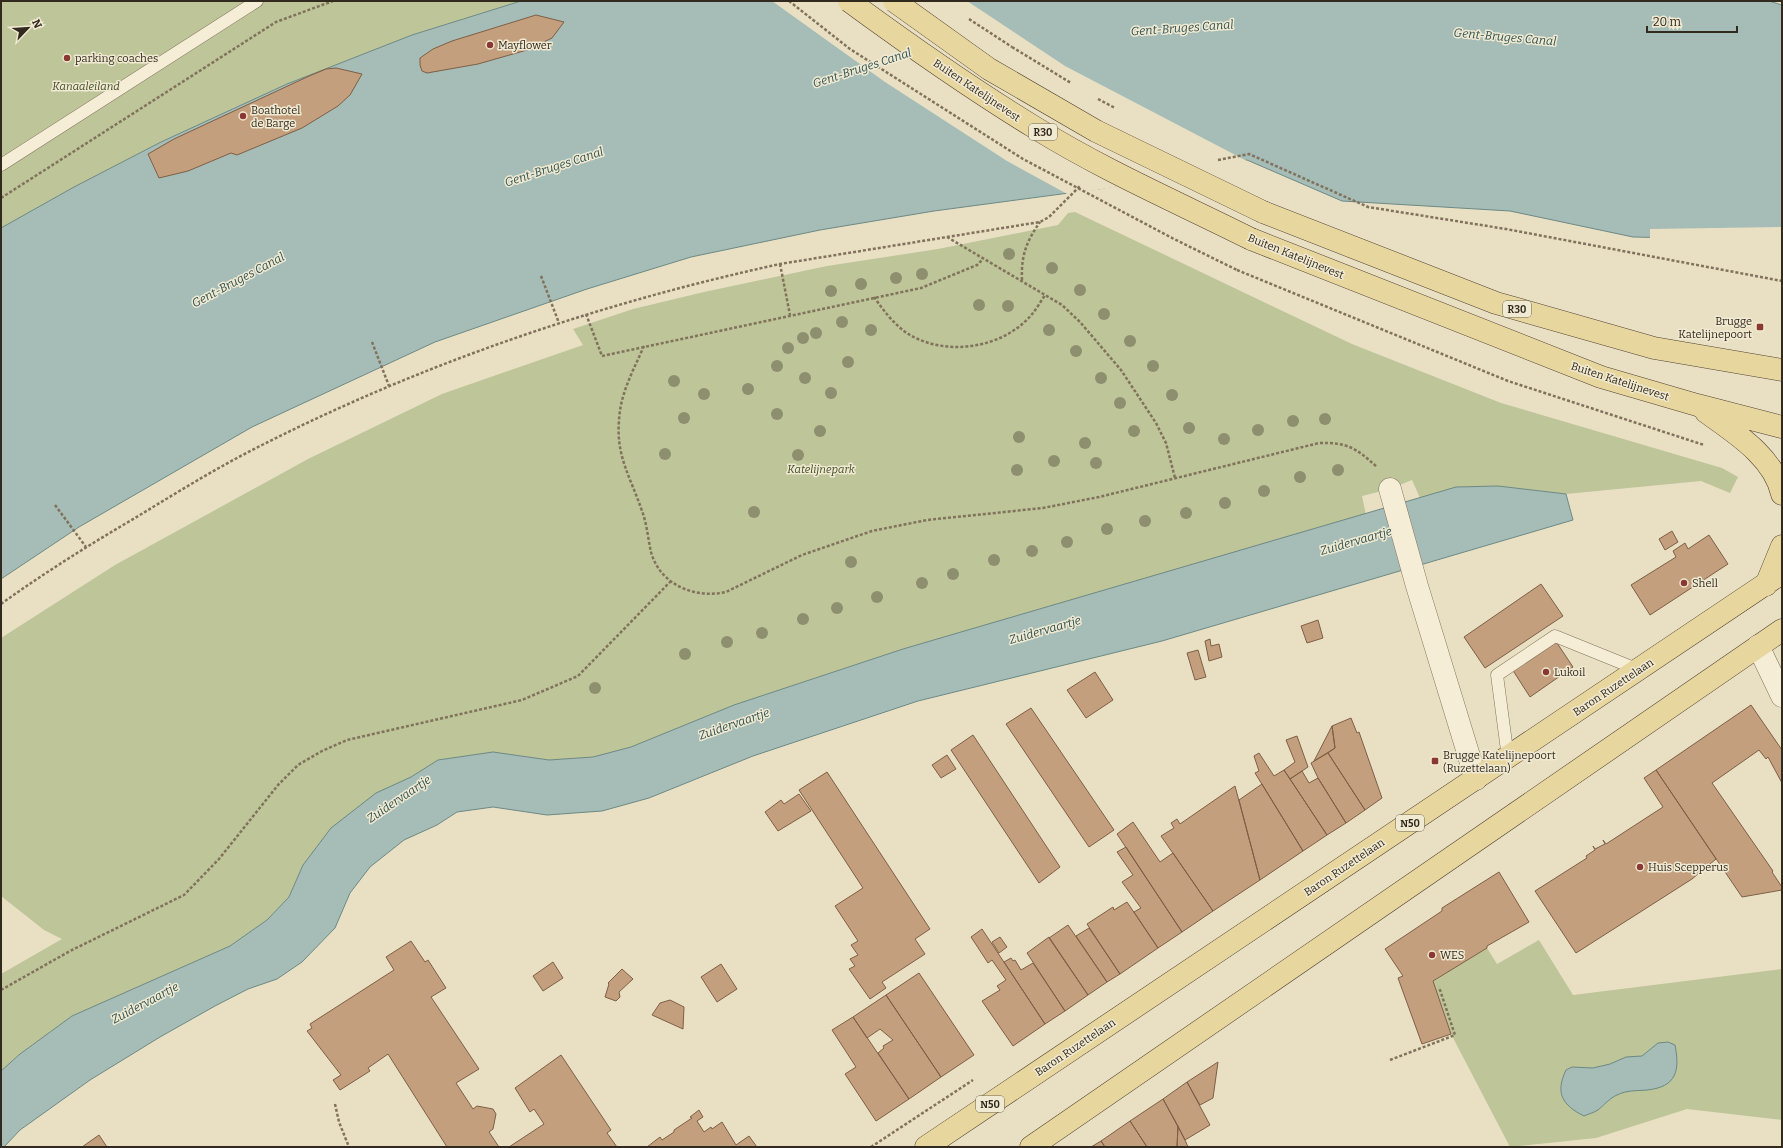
<svg xmlns="http://www.w3.org/2000/svg" width="1783" height="1148" font-family="Bitter,serif">
	<style>
		.green { fill: #bdc599 }
		.water { fill: #a5bcb7; stroke: #6d8984 }
		.pier { fill: #e9e0c4 }
		.building { fill: #c39f7d; stroke: #7e5f45 }
		.lines { fill: none; stroke-linecap: round; stroke-linejoin: round }
		.service-casing { stroke: #81725c; stroke-width: 13 }
		.minor-casing { stroke: #81725c; stroke-width: 23 }
		.primary-casing { stroke: #4f4130; stroke-width: 23 }
		.path { stroke: #81725c; stroke-width: 2.5; stroke-dasharray: 3 2; stroke-linecap: butt }
		.service { stroke: #f5edd6; stroke-width: 12 }
		.minor { stroke: #f5edd6; stroke-width: 22 }
		.primary { stroke: #e8d69f; stroke-width: 22 }
		.primary-bridge-casing { stroke: #4f4130; stroke-width: 23; stroke-linecap: butt }
		.path-bridge { stroke: #81725c; stroke-width: 2.5; stroke-dasharray: 3 2; stroke-linecap: butt }
		.primary-bridge { stroke: #e8d69f; stroke-width: 22 }
		.tree { fill: #8d8f6e }
		.poi-dot { fill: #8a3833; stroke: #f1ead2; stroke-width: 1.5 }
		.labels { text-anchor: middle; stroke-width: 3; stroke-linejoin: round; paint-order: stroke }
		.shield { fill: #f1ead2; stroke: #6c6455; stroke-width: 1 }
		.shield-label { font-size: 10px; font-weight: bold; fill: #332a1f }
		.poi-label { font-size: 11px; fill: #332a1f; stroke: #f1ead2; text-anchor: start }
		.park-label { font-size: 11px; font-style: italic; fill: #414d27; stroke: #f1ead2 }
		.street-label { font-size: 11px; fill: #332a1f; stroke: #f1ead2 }
		.water-label { font-size: 12px; font-style: italic; fill: #2f5151; stroke: #f1ead2 }
	</style>
	<rect width="100%" height="100%" fill="#e9e0c4"/>
	<!-- green -->
	<path class="green" d="M1 1H521L412 35 287 84 161 142 74 187 1 228Z
		M1075 212 1352 344 1501 403 1722 468 1738 477 1730 493 1701 481 1566 494 1498 486 1456 487 1420 498 1412 480 1390 489 1362 496 1366 515 903 649 734 705 631 747 593 757 549 760 493 752 438 760 411 777 303 865 289 897 267 920 230 946 72 1016 20 1054 1 1071V974L62 939 44 930 1 896V638L115 565 308 459 442 394 583 345 573 329 633 309 704 292 827 266 938 249 1058 225 1068 213Z
		M1539 940 1573 995 1782 969V1120L1687 1109 1596 1138 1510 1147 1451 1034 1433 981 1487 948 1497 964Z"/>
	<!-- water -->
	<path class="water" d="M521 1H1769L1782 5V240L1633 237 1510 211 1342 201 1247 160 1099 189 934 211 820 230 691 257 587 289 435 342 252 427 79 527 1 579V228L74 187 161 142 287 84 412 35Z
		M1498 486 1566 494 1573 520 1162 641 918 701 753 756 649 798 602 811 547 815 493 807 457 812 437 825 404 840 370 867 350 893 335 928 302 962 277 979 248 989 215 1006 160 1037 90 1080 20 1130 4 1147H1V1071L20 1054 72 1016 230 946 267 920 289 897 303 865 331 828 376 793 411 777 438 760 493 752 549 760 593 757 631 747 734 705 903 649 1456 487Z
		M1668 1042 1675 1045C1680 1070 1677 1087 1647 1090 1636 1091 1627 1090 1617 1095 1610 1098 1604 1105 1598 1110 1593 1113 1588 1114 1584 1116 1562 1105 1555 1093 1566 1070L1572 1067 1593 1068 1610 1064 1626 1057 1642 1056 1658 1043Z"/>
	<!-- pier -->
	<path class="pier" d="M772 1H967L1065 66 1268 172 1247 163 1069 195 1007 161 885 82Z
		M1782 227V242L1650 239V229Z"/>
	<!-- building -->
	<path class="building" d="M536 15 564 22 552 38 527 50 478 64 427 73 422 71 420 65V58L433 49 452 41Z
		M336 68 362 74 350 95 338 106 302 128 237 155 231 153 188 171 159 178 148 154 174 139 307 77 326 69Z
		M1672 531 1678 542 1665 550 1659 539Z
		M1709 535 1728 564 1650 615 1631 585 1676 557 1673 551 1685 543 1688 549Z
		M1541 584 1563 616 1485 668 1464 637Z
		M1318 620 1323 638 1307 643 1301 626Z
		M1210 639 1211 646 1219 644 1222 657 1209 661 1205 641Z
		M1555 640 1573 667 1530 697 1512 669Z
		M1198 650 1206 677 1195 680 1187 653Z
		M1095 672 1113 700 1086 718 1067 690Z
		M1751 705 1782 750V783L1768 757 1766 759 1759 750 1712 783 1773 871 1772 872 1782 887V890L1742 897 1656 770Z
		M1031 708 1114 830 1089 847 1006 724Z
		M1351 718 1357 733 1359 732 1382 798 1365 810 1328 753 1335 748 1332 726Z
		M1332 726 1335 748 1314 761Z
		M973 735 1060 867 1039 883 951 750Z
		M1297 736 1308 767 1290 779 1284 770 1295 762 1286 740Z
		M1259 753 1274 776 1284 770 1327 835 1303 851 1255 773 1259 771 1254 756Z
		M1328 753 1365 810 1346 823 1318 778 1311 763Z
		M947 755 956 769 941 778 932 765Z
		M1656 770 1716 859 1692 879 1576 953 1535 891 1587 858 1586 856 1595 850 1593 846 1595 849 1605 844 1603 840 1606 844 1663 807 1644 778Z
		M1302 771 1309 783 1318 778 1346 823 1327 835 1290 779Z
		M827 772 930 929 915 939 925 954 882 982 886 988 870 999 849 969 855 966 850 959 858 955 851 945 858 941 835 906 863 888 799 790Z
		M1262 784 1303 851 1260 880 1239 800Z
		M1235 786 1260 880 1213 911 1161 836 1174 828 1171 823 1177 819 1180 824Z
		M799 794 811 811 778 831 765 812 781 800 784 804Z
		M1133 822 1160 862 1173 853 1213 911 1182 932 1117 834Z
		M1126 847 1182 932 1158 948 1134 912 1141 908 1122 882 1133 875 1117 852Z
		M1499 872 1529 922 1487 946V948L1433 981 1451 1034 1422 1044 1398 978 1403 976 1385 949 1442 911V908Z
		M1127 902 1158 948 1120 974 1087 924 1113 907 1114 910Z
		M1068 925 1107 982 1088 995 1049 938Z
		M1089 928 1120 974 1107 982 1076 936Z
		M982 929 1045 1024 1013 1046 982 1001 1000 990 997 986 1006 980 992 960 988 963 971 937Z
		M1000 937 1007 947 999 953 992 942Z
		M1049 937 1088 995 1065 1011 1027 953Z
		M411 941 425 962 428 960 446 988 431 997 479 1069 456 1083 473 1109 477 1106 493 1109 496 1114 493 1129 489 1132 499 1147H447L388 1054 368 1068 370 1071 340 1090 333 1080 341 1075 307 1031 312 1028 310 1024 394 970 386 957Z
		M1011 958 1013 961 1015 960 1021 970 1033 963 1065 1011 1045 1024 1004 962Z
		M553 962 563 978 543 991 533 976Z
		M721 964 737 989 717 1002 701 977Z
		M622 969 633 979 619 992 620 997 616 1001 605 997 609 984 608 983Z
		M919 973 974 1055 941 1077 886 995Z
		M886 995 941 1077 909 1099 878 1053 884 1048 883 1046 893 1040 880 1029 867 1038 853 1017Z
		M670 1000 684 1007 683 1029 652 1015 660 1003Z
		M853 1017 909 1099 876 1121 845 1074 856 1067 832 1030Z
		M561 1055 611 1130 607 1133 617 1147H509L544 1124 534 1109 530 1112 515 1088Z
		M1218 1062 1213 1098 1200 1105 1187 1082Z
		M1187 1082 1210 1125 1185 1140 1163 1099Z
		M1163 1099 1178 1126 1177 1147H1147L1130 1121Z
		M699 1110 703 1117 697 1121 704 1132 711 1127 712 1129 722 1122 736 1145 749 1136 757 1147H647L660 1137 662 1140 674 1132V1130L692 1118 690 1117Z
		M1130 1121 1147 1147H1105L1101 1141Z
		M1178 1126 1185 1140 1188 1147H1177Z
		M99 1135 107 1147H82Z
		M1101 1141 1105 1147H1091Z"/>
	<g class="lines">
		<defs>
			<path id="service" d="M1 165 257 1
				M1508 758 1497 675 1555 636 1639 670"/>
			<path id="minor" d="M1390 489 1417 586 1476 779
				M1758 646 1782 696"/>
			<path id="primary" d="M1263 212 1496 303 1654 348 1782 370
				M1251 239 1601 377 1697 405 1782 427
				M1706 412C1735 433 1774 457 1782 494
				M1766 585 1782 546
				M926 1147 1782 573
				M1031 1147 1782 630"/>
		</defs>
		<!-- service casing -->
		<use href="#service" class="service-casing"/>
		<!-- minor casing -->
		<use href="#minor" class="minor-casing"/>
		<!-- primary casing -->
		<use href="#primary" class="primary-casing"/>
		<!-- path -->
		<path class="path" d="M969 19 1012 47
			M1218 160 1249 154 1368 207 1506 229 1782 281
			M1 198 276 22 333 1
			M947 237 1062 305 1080 322 1121 370 1156 423 1166 443 1175 478
			M780 264 790 315
			M1237 270 1508 381 1704 445
			M541 276 559 323
			M1022 280C1021 256 1026 242 1040 222
			M874 297C884 311 895 326 910 335 948 357 1005 348 1033 313 1037 308 1041 301 1045 295
			M586 314 602 356 921 288 977 265 983 259
			M372 342 389 386
			M644 346C633 371 620 394 619 421 616 457 631 478 642 511 647 524 648 539 651 552 660 585 695 599 726 592L802 555 872 531 927 520 1043 508 1099 497 1319 443C1347 442 1356 448 1377 467
			M55 505 86 547
			M1 604C44 573 89 545 135 518 176 493 218 467 262 445 426 362 601 303 780 264L1040 222 1049 217 1081 185
			M1 990 70 951 184 895 219 859 278 785 298 765 322 751 347 740 522 700 578 676 670 582
			M1390 1060 1455 1035 1439 987
			M335 1104 339 1122 349 1147
			M871 1147 973 1080"/>
		<!-- service -->
		<use href="#service" class="service"/>
		<!-- minor -->
		<use href="#minor" class="minor"/>
		<!-- primary -->
		<use href="#primary" class="primary"/>
		<defs>
			<path id="primary-bridge" d="M849 1C909 45 970 88 1034 127 1103 170 1179 203 1251 239
				M894 1 989 69 1096 131 1263 212"/>
		</defs>
		<!-- primary-bridge casing -->
		<use href="#primary-bridge" class="primary-bridge-casing"/>
		<!-- path-bridge -->
		<path class="path-bridge" d="M789 1 850 49 1023 159 1174 239 1237 270
			M1012 47 1071 83
			M1098 99 1115 108"/>
		<!-- primary-bridge -->
		<use href="#primary-bridge" class="primary-bridge"/>
	</g>
	<!-- trees -->
	<g class="tree">
		<circle cx="1009" cy="254" r="6"/>
		<circle cx="1052" cy="268" r="6"/>
		<circle cx="922" cy="274" r="6"/>
		<circle cx="896" cy="278" r="6"/>
		<circle cx="861" cy="284" r="6"/>
		<circle cx="1080" cy="290" r="6"/>
		<circle cx="831" cy="291" r="6"/>
		<circle cx="979" cy="305" r="6"/>
		<circle cx="1008" cy="306" r="6"/>
		<circle cx="1104" cy="314" r="6"/>
		<circle cx="842" cy="322" r="6"/>
		<circle cx="871" cy="330" r="6"/>
		<circle cx="1049" cy="330" r="6"/>
		<circle cx="816" cy="333" r="6"/>
		<circle cx="803" cy="338" r="6"/>
		<circle cx="1130" cy="341" r="6"/>
		<circle cx="788" cy="348" r="6"/>
		<circle cx="1076" cy="351" r="6"/>
		<circle cx="848" cy="362" r="6"/>
		<circle cx="777" cy="366" r="6"/>
		<circle cx="1153" cy="366" r="6"/>
		<circle cx="805" cy="378" r="6"/>
		<circle cx="1101" cy="378" r="6"/>
		<circle cx="674" cy="381" r="6"/>
		<circle cx="748" cy="389" r="6"/>
		<circle cx="831" cy="393" r="6"/>
		<circle cx="704" cy="394" r="6"/>
		<circle cx="1172" cy="395" r="6"/>
		<circle cx="1120" cy="403" r="6"/>
		<circle cx="777" cy="414" r="6"/>
		<circle cx="684" cy="418" r="6"/>
		<circle cx="1325" cy="419" r="6"/>
		<circle cx="1293" cy="421" r="6"/>
		<circle cx="1189" cy="428" r="6"/>
		<circle cx="1258" cy="430" r="6"/>
		<circle cx="820" cy="431" r="6"/>
		<circle cx="1134" cy="431" r="6"/>
		<circle cx="1019" cy="437" r="6"/>
		<circle cx="1224" cy="439" r="6"/>
		<circle cx="1085" cy="443" r="6"/>
		<circle cx="665" cy="454" r="6"/>
		<circle cx="798" cy="455" r="6"/>
		<circle cx="1054" cy="461" r="6"/>
		<circle cx="1096" cy="463" r="6"/>
		<circle cx="1017" cy="470" r="6"/>
		<circle cx="1338" cy="470" r="6"/>
		<circle cx="1300" cy="477" r="6"/>
		<circle cx="1264" cy="491" r="6"/>
		<circle cx="1225" cy="503" r="6"/>
		<circle cx="754" cy="512" r="6"/>
		<circle cx="1186" cy="513" r="6"/>
		<circle cx="1145" cy="521" r="6"/>
		<circle cx="1107" cy="529" r="6"/>
		<circle cx="1067" cy="542" r="6"/>
		<circle cx="1032" cy="551" r="6"/>
		<circle cx="994" cy="560" r="6"/>
		<circle cx="851" cy="562" r="6"/>
		<circle cx="953" cy="574" r="6"/>
		<circle cx="922" cy="583" r="6"/>
		<circle cx="877" cy="597" r="6"/>
		<circle cx="837" cy="608" r="6"/>
		<circle cx="803" cy="619" r="6"/>
		<circle cx="762" cy="633" r="6"/>
		<circle cx="727" cy="642" r="6"/>
		<circle cx="685" cy="654" r="6"/>
		<circle cx="595" cy="688" r="6"/>
	</g>
	<!-- markers -->
	<g class="poi-dot">
		<circle cx="490" cy="45" r="4"/>
		<circle cx="67" cy="58" r="4"/>
		<circle cx="243" cy="116" r="4"/>
		<rect x="1756" y="323" width="8" height="8" rx="2"/>
		<circle cx="1684" cy="583" r="4"/>
		<circle cx="1546" cy="672" r="4"/>
		<rect x="1431" y="757" width="8" height="8" rx="2"/>
		<circle cx="1640" cy="867" r="4"/>
		<circle cx="1432" cy="955" r="4"/>
	</g>
	<g class="labels">
		<!-- shield labels -->
		<g class="shield">
			<rect x="1029" y="124" width="28" height="16" rx="3"/>
			<rect x="1503" y="301" width="28" height="16" rx="3"/>
			<rect x="1396" y="815" width="28" height="16" rx="3"/>
			<rect x="976" y="1096" width="28" height="16" rx="3"/>
		</g>
		<g class="shield-label">
			<text x="1043" y="136">R30</text>
			<text x="1517" y="313">R30</text>
			<text x="1410" y="827">N50</text>
			<text x="990" y="1108">N50</text>
		</g>
		<!-- poi labels -->
		<g class="poi-label">
			<text x="498" y="49">Mayflower</text>
			<text x="75" y="62">parking coaches</text>
			<text x="251" y="114">Boathotel<tspan x="251" dy="13">de Barge</tspan></text>
			<text x="1752" y="325" text-anchor="end">Brugge<tspan x="1752" dy="13">Katelijnepoort</tspan></text>
			<text x="1692" y="587">Shell</text>
			<text x="1554" y="676">Lukoil</text>
			<text x="1443" y="759">Brugge Katelijnepoort<tspan x="1443" dy="13">(Ruzettelaan)</tspan></text>
			<text x="1648" y="871">Huis Scepperus</text>
			<text x="1440" y="959">WES</text>
		</g>
		<!-- park labels -->
		<g class="park-label">
			<text x="86" y="90">Kanaaleiland</text>
			<text x="821" y="473">Katelijnepark</text>
		</g>
		<!-- street labels -->
		<g class="street-label">
			<text transform="translate(977 90) rotate(34)" y="4">Buiten Katelijnevest</text>
			<text transform="translate(1296 256) rotate(22)" y="4">Buiten Katelijnevest</text>
			<text transform="translate(1620 381) rotate(18)" y="4">Buiten Katelijnevest</text>
			<text transform="translate(1613 687) rotate(-34)" y="4">Baron Ruzettelaan</text>
			<text transform="translate(1344 867) rotate(-34)" y="4">Baron Ruzettelaan</text>
			<text transform="translate(1075 1047) rotate(-34)" y="4">Baron Ruzettelaan</text>
		</g>
		<!-- water labels -->
		<g class="water-label">
			<text transform="translate(1182 28) rotate(-4)" y="4">Gent-Bruges Canal</text>
			<text transform="translate(1505 37) rotate(5)" y="4">Gent-Bruges Canal</text>
			<text transform="translate(862 68) rotate(-18)" y="4">Gent-Bruges Canal</text>
			<text transform="translate(554 167) rotate(-18)" y="4">Gent-Bruges Canal</text>
			<text transform="translate(238 280) rotate(-28)" y="4">Gent-Bruges Canal</text>
			<text transform="translate(1356 541) rotate(-16)" y="4">Zuidervaartje</text>
			<text transform="translate(1045 630) rotate(-16)" y="4">Zuidervaartje</text>
			<text transform="translate(734 724) rotate(-19)" y="4">Zuidervaartje</text>
			<text transform="translate(399 799) rotate(-34)" y="4">Zuidervaartje</text>
			<text transform="translate(145 1003) rotate(-28)" y="4">Zuidervaartje</text>
		</g>
	</g>
	<!-- border -->
	<rect width="1783" height="1148" fill="none" stroke="#332a1f" stroke-width="4"/>
	<!-- north arrow -->
	<g transform="translate(28 28) rotate(65)" stroke="#f1ead2" stroke-width="3" paint-order="stroke">
	<path d="M0-3L7 15L0 10L-7 15Z" fill="#332a1f"/>
	<text y="-6" font-size="11" font-weight="bold" text-anchor="middle" fill="#332a1f">N</text>
	</g>
	<!-- scale -->
	<path d="M1647 26v6h90v-6" fill="none" stroke="#332a1f" stroke-width="2"/>
	<text x="1653" y="26" font-size="12" fill="#332a1f" stroke="#f1ead2" stroke-width="3" paint-order="stroke">20 m</text>
</svg>
